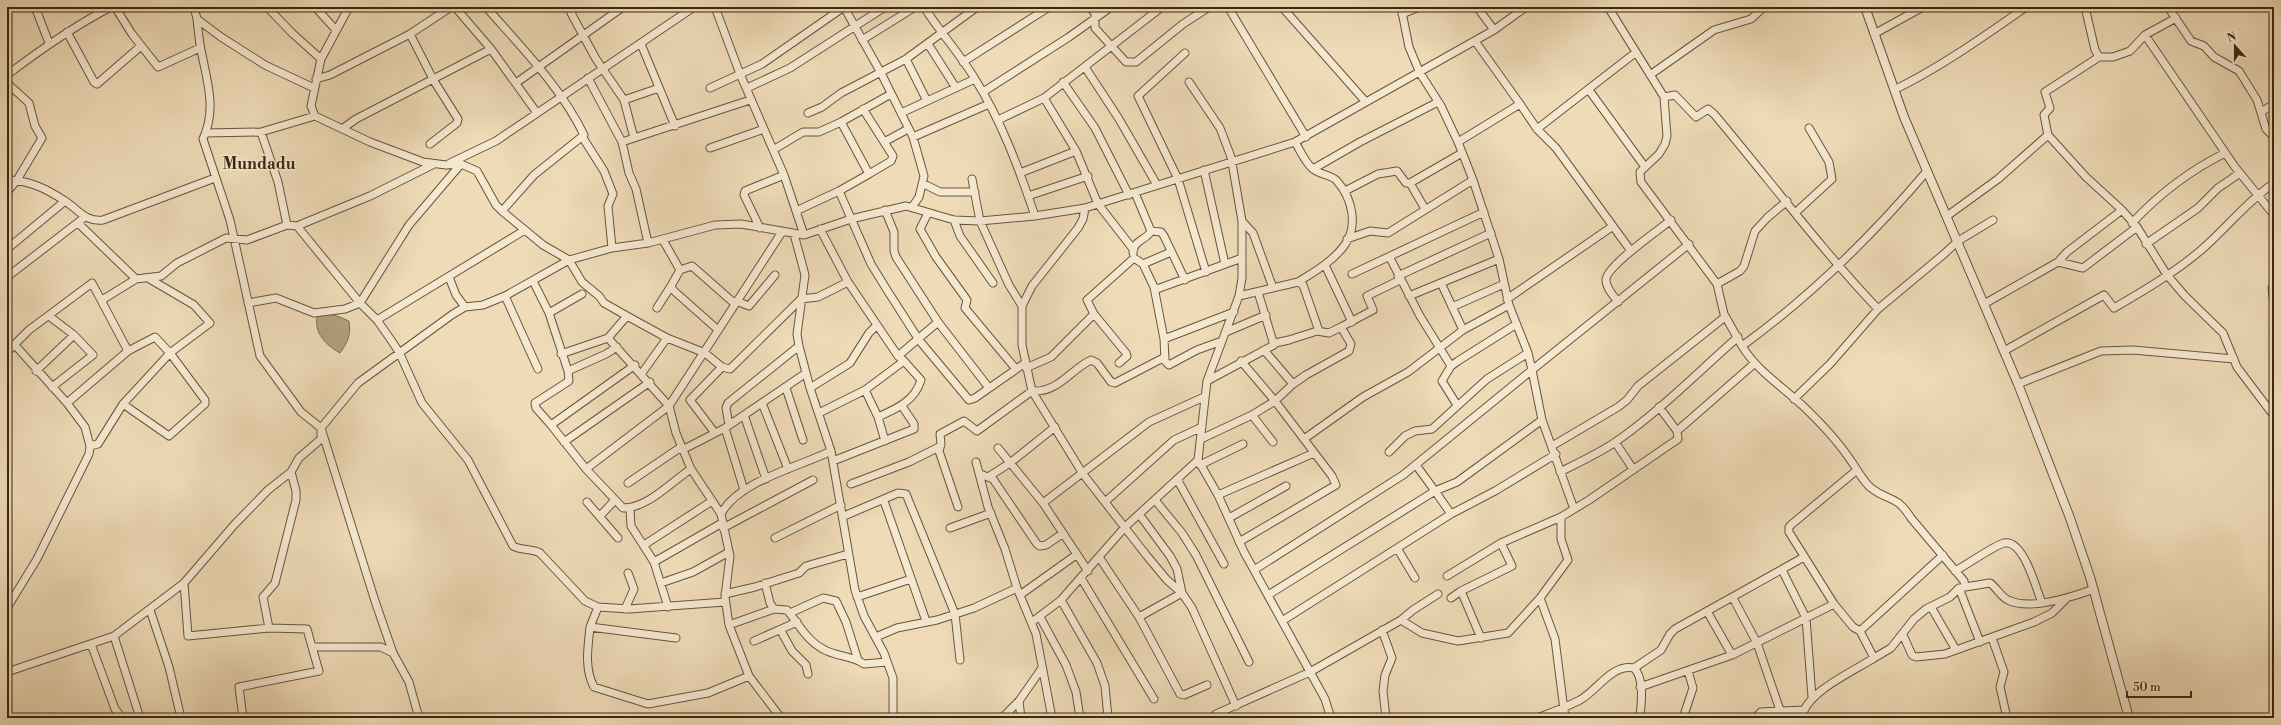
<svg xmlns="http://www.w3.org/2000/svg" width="2281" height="725" font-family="'Libre Bodoni',serif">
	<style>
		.water { fill: #b29e7f; stroke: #826f52 }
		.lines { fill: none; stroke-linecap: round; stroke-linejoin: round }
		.minor-casing { stroke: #685539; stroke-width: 9 }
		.tertiary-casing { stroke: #685539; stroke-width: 10 }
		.minor { stroke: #f5e8d1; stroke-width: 7 }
		.tertiary { stroke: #f5e8d1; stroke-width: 8 }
		.labels { text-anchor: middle; stroke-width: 3; stroke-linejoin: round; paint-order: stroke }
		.quarter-label { font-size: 16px; font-weight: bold; fill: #3b280f; stroke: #f5e8d1 }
	</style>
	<rect width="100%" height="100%" fill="#efdbb8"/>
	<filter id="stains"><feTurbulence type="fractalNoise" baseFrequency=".005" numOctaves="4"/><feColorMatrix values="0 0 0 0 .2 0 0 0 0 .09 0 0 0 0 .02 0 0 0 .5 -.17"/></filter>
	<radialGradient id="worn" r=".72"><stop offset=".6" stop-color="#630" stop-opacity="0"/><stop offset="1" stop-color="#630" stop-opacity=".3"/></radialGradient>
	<!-- water -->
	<path class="water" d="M319 311C330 313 340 317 349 321 351 335 348 342 340 353 324 344 311 330 319 311Z"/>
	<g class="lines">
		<defs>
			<path id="minor" d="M35 7 49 43
				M115 7 132 34 158 67 200 48
				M194 7 197 19 221 37 265 65 314 88
				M267 7 292 33 321 59
				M315 7 336 30
				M349 7 321 59 311 106 315 116 370 142 423 162 446 165 461 164 477 171 496 205 502 211 543 245 569 260 582 282 599 296 604 303 627 316 608 338 669 406 676 433 691 469
				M455 7 491 49 537 113
				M486 7C521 47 561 87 584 135L534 175 502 211
				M575 7 571 13 596 59 624 100
				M715 7 740 74 784 175 804 235
				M844 7 881 73 913 137 924 176 919 197 912 207
				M924 7C940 32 960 54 975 79 1002 122 1019 169 1035 216
				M1090 7 1095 13V28L1126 62H1136L1183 24 1209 7
				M1228 7 1306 137
				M1282 7 1365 101
				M1477 7 1494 30
				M1608 7 1664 97 1667 136 1665 144 1659 154 1640 172 1641 182 1717 284 1724 314 1742 346C1811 296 1872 236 1927 171
				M2085 7 2095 50 2099 57
				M2168 7 2191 41 2204 46 2214 57 2239 71 2257 100 2266 129 2274 137
				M1402 14 1419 7
				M197 19C198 29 199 40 201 50 207 81 217 109 203 139L230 220 260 356 301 412 321 428 375 601 393 653 409 682 419 718
				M67 32 94 82 97 84 141 46
				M410 34 434 81 458 119 457 123 430 144
				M1874 34 1923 7
				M2145 35 2235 167 2274 215
				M862 40 915 7
				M641 44 675 126
				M928 44 956 88
				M1185 53 1138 96 1178 179 1206 272
				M906 59 927 101
				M963 62 1049 7
				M1085 67 1119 119 1157 185
				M7 75C40 50 74 26 111 7
				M1650 75 1714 30 1751 19 1764 7
				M588 78 622 142 629 173 636 189 648 243
				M316 79 330 75 410 34 451 7
				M1063 82 1095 128 1129 195
				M7 83 29 103 35 126 42 138 17 180 7 192
				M516 83 623 7
				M710 88 762 64 844 7
				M747 88 790 68 885 7
				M1589 90 1645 167
				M1894 90C1941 67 1983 37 2026 7
				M983 92 1069 37 1111 7
				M1664 97 1675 95 1696 117 1708 109 1714 114C1769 179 1819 247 1878 309L1830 364 1794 399
				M1044 98 1076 151 1098 204 1133 249
				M1520 104 1537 129 1556 148 1631 251
				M863 109 893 156 891 161 869 174
				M2261 112 2274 104
				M808 113 822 107 841 93 906 59 977 7
				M901 113 975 79
				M998 120 1044 98 1162 7
				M841 122 869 174 839 191 871 264 887 290 919 340 969 400 975 398 1025 363
				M342 129 356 119 491 49
				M1537 129 1635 53
				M261 132 278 182 287 225
				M206 133 261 132 315 116
				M2048 135 2086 177 2122 210 2137 227 2167 275 2185 296 2223 333 2237 367 2274 416
				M913 137 989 104
				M583 138 604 171 613 194 608 206 612 248
				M634 138 624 100 659 88
				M622 142 750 100
				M884 142 908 129
				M1295 142C1300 150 1305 162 1312 168 1318 175 1331 174 1337 181 1352 198 1359 226 1344 246 1332 262 1314 272 1298 282
				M1458 142 1520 104 1475 41
				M710 148 764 129
				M773 150 803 132H819L841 122 891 94
				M450 163 496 141 694 7
				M1313 169 1360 142 1438 102
				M1204 170 1225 264
				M1020 173 1076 151
				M972 179 980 221 1009 285 1022 306
				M7 180C29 180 47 189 65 201 79 210 85 222 103 220L215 178
				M1410 183 1462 153
				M924 184 940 192H975
				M1345 191 1378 174 1397 171 1406 183H1410L1425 209
				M1028 196 1088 176
				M1085 208 1083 219 1078 228 1032 286 1022 306V345L1032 391 1083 474 1147 556 1167 580 1182 593 1192 608 1236 706
				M885 210 894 232V251L896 257 938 322 989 388
				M796 211 839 191
				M928 213 920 229 936 257 967 300 965 308 1016 369
				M1795 213 1832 179 1829 162 1809 128
				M1947 216 1998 179 2048 135 2044 115 2050 108 2045 92 2099 57H2113L2130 51 2145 35 2176 18
				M954 220 960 236 993 283
				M1242 221 1253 233 1273 288
				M78 223 136 279
				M2132 223C2158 195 2191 170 2225 153
				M297 226 370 196 434 164
				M760 228 744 195 745 191 784 175
				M1151 231 1161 232 1164 236 1185 280
				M794 234 805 275 797 334 799 346 810 388 831 451 855 590 864 616 884 653 893 678V718
				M1347 239 1370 231 1388 233 1473 180
				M663 240 680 270 671 286 673 290 717 329
				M2146 244 2198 208 2218 188 2240 173
				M7 249 65 201
				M1133 253C1133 240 1147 240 1151 231L1135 193
				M1134 258 1143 264 1154 287 1157 289 1242 258
				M1390 258 1420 316 1451 366
				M2058 262 2067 252 2122 210
				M1143 264 1171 252
				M1325 265 1352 322
				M680 270 692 266 734 303
				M1352 274 1484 212
				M1398 276 1491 233
				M7 277 85 217
				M449 277 456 295 465 307
				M533 281 549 313 568 371 606 354 617 347
				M1441 283 1463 330
				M2274 283 2272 288 2274 304
				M1717 284 1740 271 1744 266 1755 231 1767 218 1787 201
				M1154 287 1164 339 1165 361 1169 365 1197 350 1222 341
				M505 296 538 369
				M1239 296 1298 282 1303 285 1319 331
				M1409 296 1499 259
				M1507 299 1613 226
				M102 300 136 279 161 276 177 263 226 238 247 240 287 225 297 226 360 303 377 320 391 340 399 352 422 403 468 460 513 546C522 551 531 548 540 553L585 601 598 607 629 609 725 602
				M736 301 749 306 775 275
				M1618 302C1613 295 1606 288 1606 280 1606 266 1659 230 1671 220
				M248 303 276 298 314 313 345 309 360 303 409 225 461 164
				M1984 304 2058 262 2083 268 2137 227
				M1452 307 1504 284
				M657 308 671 286
				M1878 309 1944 254 1958 241 1993 220
				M549 313 582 294
				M1094 314 1087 300 1134 258
				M49 316 74 335 93 355 52 387
				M627 316 667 338 705 353 722 367 730 369 801 299 818 297 848 282
				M377 320 525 230
				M1226 332 1266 315
				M1164 339 1234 312
				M1275 343 1289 340 1317 331 1329 333 1341 327
				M1742 346C1758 372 1782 386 1803 406 1823 425 1843 447 1857 470L1792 524 1789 527V532L1834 604 1853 627 1860 631 1874 658 1891 648 1914 619 1926 609 1950 597 1959 588 1990 583C1997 588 2001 597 2008 600 2030 611 2072 597 2094 589
				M1264 350 1293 384
				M2004 351 2104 295 2114 308C2143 291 2174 273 2200 251 2226 229 2246 202 2274 183
				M7 352 29 330 92 283 128 351
				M561 354 608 338
				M898 356 938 322
				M635 365 551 425 586 469 623 508C648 508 671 482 691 469L721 514 730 556 725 597 729 625 749 676 781 718
				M1026 368 1051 357 1094 314 1126 353 1127 356 1119 363
				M36 371 74 335
				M642 373 667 338
				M1207 381 1274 345 1258 292
				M2018 384 2101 351 2133 350 2234 359
				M786 388 803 440
				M810 388 850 363 869 333 877 325
				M865 390 878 417 885 441
				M67 403 128 351 155 337 170 353 205 400V404L169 436 123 404
				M762 403 788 469
				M1457 405 1442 381 1451 366 1458 361 1515 325
				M819 413 865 390 904 361 898 356 848 282 820 229
				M744 415 766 479
				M1252 415 1273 442
				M878 417C896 409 915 401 921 380L904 361
				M551 425 536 408 535 403 569 381 568 371
				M729 425 726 408 728 403 799 346
				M725 428 744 490
				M1677 431 1755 363
				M715 433 690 400 722 367
				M1201 439 1252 415 1275 401 1293 384 1306 375 1349 351 1351 344 1341 327 1373 310 1367 296 1400 280
				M1304 439 1363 397 1408 372 1463 330 1509 305
				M564 442 650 382
				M1615 442 1633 469
				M90 446 98 444 123 404 170 353 210 323 194 305 148 278
				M1552 446 1618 407 1627 400 1638 386 1725 317
				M998 448 1043 503 1088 571
				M682 450 725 428 806 373
				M1389 452 1405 436 1415 431 1432 429 1487 379 1528 353
				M1198 460 1218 495 1244 552 1325 699 1331 718
				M833 461 914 429V424L902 406
				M976 462 988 507 1005 549 1017 588 1036 634 1052 718
				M1200 465 1243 444
				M1416 465 1435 491 1457 482 1542 420
				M586 469 669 406 782 232
				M1857 470C1861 476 1865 483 1871 488 1889 502 1896 494 1911 518L1964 581 1965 587
				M1560 472C1578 463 1597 454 1614 443 1658 413 1698 372 1738 337
				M980 474 993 479 1037 544 1040 546 1046 545 1062 534
				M988 477 1010 463 1055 427
				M1177 479 1224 564
				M628 483 681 447
				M851 484 909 462 939 447
				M1218 495 1314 453
				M1155 500 1182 533 1196 555 1249 662
				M884 501 926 621
				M587 502 618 538
				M1105 502 1174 440 1202 427
				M1043 503 1149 422 1204 397
				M958 507 939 451 941 444 940 434 964 421 977 431 1032 391C1058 393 1070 370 1091 360L1097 363 1111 382 1115 383 1165 357
				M630 508 631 526 654 562 668 607
				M1574 509 1542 420 1532 370 1689 244
				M721 514C738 481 799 467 831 451
				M1139 514 1170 556 1177 569 1182 593 1139 617
				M600 516 615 500
				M844 516 898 493 906 494 955 614 960 660
				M1229 518 1286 486
				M723 528 813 480
				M950 528 991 513
				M775 538 841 505
				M1239 542 1336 485 1332 476 1275 401 1241 361
				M644 545 712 501
				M1397 548 1415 578
				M1099 557 1139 617 1180 694 1184 695 1207 685
				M654 562 722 523
				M1254 570 1403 475 1532 370 1528 353 1509 305 1499 259 1473 180 1458 142 1441 106 1420 73 1409 47 1401 7
				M1782 570 1806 618 1812 697
				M1955 571C1967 565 1993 546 2004 543 2024 539 2036 589 2042 603
				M1447 576 1501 543 1561 517 1589 500 1678 439 1677 431 1659 407
				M1081 578 1154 699
				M184 583 188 636 269 628 307 629 312 647H381L393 653
				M661 583 693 572 729 552
				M765 583 770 603 774 609 787 610C798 623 807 641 823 649 836 657 852 655 864 664L887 662
				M1959 588 1980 642
				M1461 591 1512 566 1501 543
				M725 594 755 587 799 573 806 566 848 554
				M1020 595 1076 555
				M1268 595 1435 491 1451 514
				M857 597 911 579
				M1451 598 1461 591 1481 638
				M1540 598 1555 639 1565 718
				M1733 598 1757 643 1780 710
				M1061 600 1097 663 1105 686 1108 718
				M598 607 590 627 676 638
				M1931 607 1956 650
				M7 608 37 559 89 454 90 446 85 427 67 403 14 344
				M625 609 634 589 628 573
				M150 610 169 667 181 718
				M790 613 823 598 836 601 846 622 858 660
				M1708 613 1732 655
				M1040 617 1066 665 1076 692 1080 718
				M1401 620 1422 633 1458 641 1508 633 1540 598 1568 560 1561 539V517
				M1282 621 1451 514 1495 491 1556 454
				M1032 622 1061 600 1125 527 1198 460 1207 381 1239 296 1242 278V221L1231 157 1220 128 1189 82
				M729 625 774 609
				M590 627C588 647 584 668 594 687L648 704 708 693 749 676
				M269 628 263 597 275 583 296 500V491L291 472
				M1382 630 1392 658 1385 675 1383 691 1386 718
				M781 631 792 651 806 665 808 674
				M1860 631 1943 555
				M1903 635 1912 655 1916 657 1945 654 2034 622 2052 613 2065 600
				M114 636 140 718
				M876 637 897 628 937 620 974 608 1017 588
				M1992 638 2004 672 2000 687 2007 718
				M754 641 797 622
				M91 644 115 709 122 718
				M1634 668C1645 679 1641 704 1640 718
				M7 672 114 636 184 583 234 525 268 490 291 472 299 458 321 439V428L358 383 453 314 465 307 483 305 505 296 569 260 612 248 648 243 715 225 741 224 804 235 851 219 906 206 954 220 980 221 1035 216 1085 208 1295 142 1494 30 1526 7
				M1640 687 1732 655 1834 604
				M1019 701 1021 718
				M243 718 239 687 319 671 312 647
				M1002 718 1019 701 1042 668
				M1212 718 1216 714 1310 672 1401 620 1413 610 1438 594
				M1331 718H1387
				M1537 718C1551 713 1566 707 1580 700 1598 690 1611 664 1634 668L1661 650 1670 634 1675 629 1804 557
				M1683 718 1693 688 1688 671
				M1755 718 1761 712 1803 710
				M1802 718C1804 693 1854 671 1874 658"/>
			<path id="tertiary" d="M1865 7 1904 117 2018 384 2070 518 2090 577 2129 718"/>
		</defs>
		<!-- minor casing -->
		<use href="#minor" class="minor-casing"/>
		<!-- tertiary casing -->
		<use href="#tertiary" class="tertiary-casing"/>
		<!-- minor -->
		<use href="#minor" class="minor"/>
		<!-- tertiary -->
		<use href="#tertiary" class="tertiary"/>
	</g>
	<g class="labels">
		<!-- quarter labels -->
		<g class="quarter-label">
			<text x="259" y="169">Mundadu</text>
		</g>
	</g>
	<!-- margin -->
	<rect width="2281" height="725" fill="none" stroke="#efdbb8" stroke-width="24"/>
	<rect x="8" y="8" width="2265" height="709" fill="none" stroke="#3b280f" stroke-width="2"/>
	<rect x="12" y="12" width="2257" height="701" fill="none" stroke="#3b280f"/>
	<!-- north arrow -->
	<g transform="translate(2235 46) rotate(339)" stroke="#f5e8d1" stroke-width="3" paint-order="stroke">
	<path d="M0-3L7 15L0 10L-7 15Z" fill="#3b280f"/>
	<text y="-6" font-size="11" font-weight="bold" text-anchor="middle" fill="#3b280f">N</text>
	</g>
	<!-- scale -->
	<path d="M2127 691v6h64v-6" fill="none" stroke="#3b280f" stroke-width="2"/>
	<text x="2133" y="691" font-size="12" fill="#3b280f" stroke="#f5e8d1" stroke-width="3" paint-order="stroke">50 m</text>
	<rect width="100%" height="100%" filter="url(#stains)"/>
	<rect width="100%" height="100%" fill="url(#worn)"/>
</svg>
